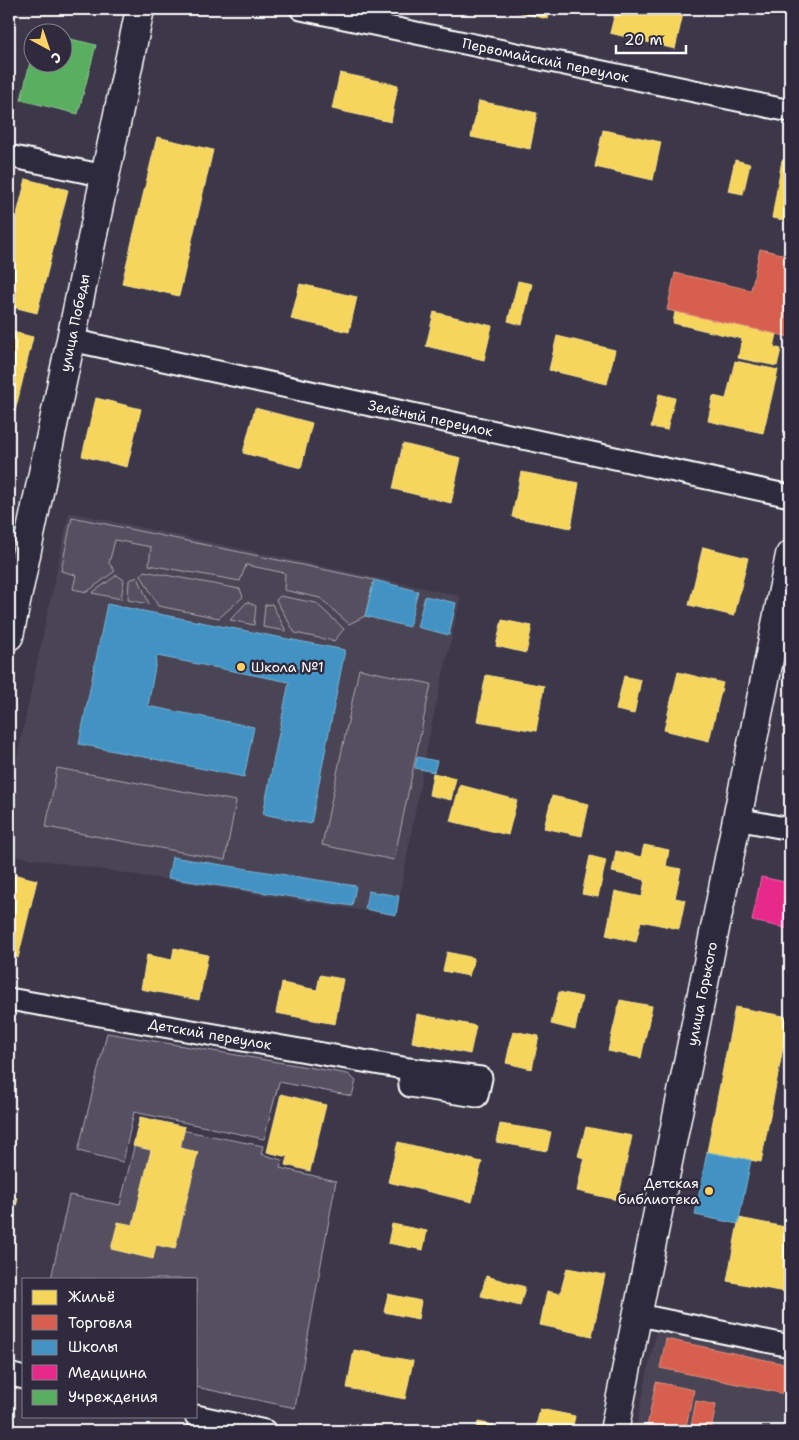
<svg xmlns="http://www.w3.org/2000/svg" width="799" height="1440" font-family="'Shantell Sans',sans-serif">
	<style>
		.built { fill: #494455 }
		.green { fill: #555060; stroke: #aaa8b0 }
		.homes { fill: #f6d55c; stroke: #f9e28d }
		.shops { fill: #d6604d; stroke: #e29082 }
		.schools { fill: #4393c3; stroke: #7bb3d5 }
		.health { fill: #e7298a; stroke: #ee69ad }
		.public { fill: #5aae61; stroke: #8cc690 }
		.lines { fill: none; stroke-linecap: round; stroke-linejoin: round }
		.street-casing { stroke: #fff; stroke-width: 25 }
		.secondary-casing { stroke: #fff; stroke-width: 31 }
		.street { stroke: #2f2a3d; stroke-width: 21 }
		.secondary { stroke: #2f2a3d; stroke-width: 28 }
		.poi-dot { fill: #ffd166; stroke: #2f2a3d; stroke-width: 2 }
		.labels { text-anchor: middle; stroke-width: 5; stroke-linejoin: round; paint-order: stroke }
		.street-label { font-size: 14px; fill: #fff; stroke: #2f2a3d }
		.poi-label { font-size: 14px; fill: #fff; stroke: #2f2a3d; text-anchor: start }
	</style>
	<rect width="100%" height="100%" fill="#3c3749"/>
	<filter id="ink" filterUnits="userSpaceOnUse"><feTurbulence type="fractalNoise" baseFrequency=".02" numOctaves="2"/><feDisplacementMap in="SourceGraphic" scale="10" xChannelSelector="R" yChannelSelector="G"/><feConvolveMatrix kernelMatrix="1 2 1 2 8 2 1 2 1" color-interpolation-filters="sRGB"/></filter>
	<g filter="url(#ink)">
		<!-- built -->
		<path class="built" d="M69 512 461 596 429 737 396 916 9 855V795Z
			M656 1332 790 1360V1431H635Z"/>
		<!-- green -->
		<path class="green" d="M72 517 374 580 365 616 349 624 320 598 284 590 285 573 246 565 240 581 149 565 151 547 115 540 109 563 115 571 87 592 73 589 76 575 61 571Z
			M144 571 240 589 243 597 219 618 158 606 141 575Z
			M117 575 124 580 121 599 92 593Z
			M138 577 149 604 128 600 129 580Z
			M280 596 316 603 344 629 334 641 295 633 276 600Z
			M247 602 256 606 254 625 230 620Z
			M272 604 286 631 263 627 265 605Z
			M359 669 431 684 394 860 322 845Z
			M57 768 236 801 225 860 46 827Z
			M107 1033 348 1074 356 1081 352 1096 279 1082 264 1139 134 1112 123 1162 78 1151Z
			M140 1122 263 1146 261 1154 282 1160 280 1168 336 1181 295 1408 196 1387V1279H51L69 1195 120 1205Z"/>
		<!-- homes -->
		<path class="homes" d="M505 9H550L548 19Z
			M616 9H684L675 49 610 33Z
			M340 73 398 85 391 122 332 109Z
			M479 101 537 113 530 149 471 137Z
			M603 130 661 142 653 180 595 167Z
			M157 137 213 150 179 296 122 283Z
			M735 160 750 164 743 194 728 191Z
			M782 160 790 161V221L772 218Z
			M26 179 68 190 37 313 9 306V246Z
			M518 281 532 284 522 325 508 321Z
			M300 284 357 297 349 332 291 319Z
			M434 312 492 326 484 360 426 346Z
			M675 312 777 334 774 347 781 349 777 366 738 358 742 339 673 323Z
			M9 331 33 337 9 436Z
			M557 336 615 350 607 384 549 370Z
			M735 361 778 370 763 433 708 421 713 396 726 399Z
			M659 394 675 398 667 430 651 427Z
			M96 398 141 409 127 467 82 456Z
			M255 408 312 423 301 468 243 453Z
			M403 444 461 458 451 503 393 489Z
			M521 472 579 483 571 528 512 517Z
			M703 547 748 558 734 616 689 605Z
			M502 620 532 626 526 653 496 646Z
			M678 672 723 683 709 741 664 730Z
			M486 675 544 686 536 731 477 721Z
			M624 676 641 680 634 714 616 710Z
			M433 773 456 778 451 800 429 795Z
			M460 785 517 800 508 835 450 821Z
			M552 796 589 804 582 836 544 828Z
			M644 845 669 850 666 866 681 869 675 898 685 900 679 929 641 921 636 942 606 935 615 891 642 897 645 880 612 872 616 851 641 857Z
			M590 856 606 860 598 897 582 894Z
			M9 873 37 880 18 958 9 956Z
			M174 948 208 955 199 1000 141 989 147 955 172 960Z
			M447 952 474 958 469 976 443 971Z
			M320 975 343 979 335 1024 276 1013 282 983 317 990Z
			M559 992 582 997 575 1030 551 1024Z
			M620 1000 652 1006 641 1058 608 1051Z
			M735 1007 789 1017 761 1162 707 1152Z
			M417 1014 476 1026 470 1054 412 1042Z
			M9 1021 14 1022 9 1046Z
			M513 1031 539 1036 532 1069 506 1063Z
			M281 1094 326 1105 310 1171 286 1165 288 1157 267 1152Z
			M140 1117 185 1127 180 1148 198 1152 175 1249 156 1245 153 1259 111 1249 118 1222 133 1225 151 1150 133 1146Z
			M500 1124 551 1132 547 1151 496 1142Z
			M586 1127 632 1136 618 1200 577 1191 584 1158 578 1156Z
			M398 1142 482 1162 472 1202 388 1182Z
			M9 1196 18 1198 14 1215 9 1213Z
			M739 1218 790 1228V1293L727 1281Z
			M392 1224 427 1231 423 1250 388 1243Z
			M567 1268 605 1275 592 1336 540 1325 547 1291 560 1294Z
			M486 1276 525 1287 520 1306 481 1296Z
			M388 1294 421 1301 418 1319 384 1312Z
			M354 1350 413 1361 405 1399 347 1388Z
			M540 1409 575 1416 572 1431H535Z
			M478 1422 494 1425 493 1431H476Z
			M45 1427 67 1431H44Z"/>
		<!-- shops -->
		<path class="shops" d="M760 249 790 256V337L667 310 675 273 751 290Z
			M666 1339 790 1365V1395L660 1368Z
			M656 1382 694 1390 685 1431H646Z
			M696 1401 716 1405 711 1431H690Z"/>
		<!-- schools -->
		<path class="schools" d="M374 580 418 591 409 627 365 616Z
			M425 596 456 603 449 635 417 627Z
			M107 604 345 650 311 824 263 814 289 682 157 656 148 706 254 727 244 777 79 744Z
			M417 757 437 761 434 772 415 768Z
			M172 857 356 886 352 906 168 878Z
			M368 891 399 896 396 915 365 909Z
			M707 1152 751 1160 738 1224 695 1215Z"/>
		<!-- health -->
		<path class="health" d="M761 877 790 883V929L752 921Z
			M790 1010V1030L786 1029Z"/>
		<!-- public -->
		<path class="public" d="M62 37 96 45 78 114 21 100 32 54V62H62Z"/>
		<g class="lines">
			<defs>
				<g id="street">
					<path id="s1" d="M301 9 790 111"/>
					<path d="M9 156 105 176"/>
					<path id="s2" d="M71 340 790 496"/>
					<path d="M737 819 790 829"/>
					<path id="s3" d="M9 999 409 1069 481 1078 477 1096 410 1086 409 1069"/>
					<path d="M639 1315 790 1346"/>
					<path d="M9 1374 24 1378"/>
					<path d="M196 1416 265 1431"/>
				</g>
				<g id="secondary">
					<path id="s4" d="M9 636 140 9"/>
					<path id="s5" d="M614 1431 790 555"/>
				</g>
			</defs>
			<!-- street casing -->
			<use href="#street" class="street-casing"/>
			<!-- secondary casing -->
			<use href="#secondary" class="secondary-casing"/>
			<!-- street -->
			<use href="#street" class="street"/>
			<!-- secondary -->
			<use href="#secondary" class="secondary"/>
		</g>
	</g>
	<!-- markers -->
	<g class="poi-dot">
		<circle cx="241" cy="667" r="5"/>
		<circle cx="709" cy="1191" r="5"/>
	</g>
	<g class="labels">
		<!-- street labels -->
		<g class="street-label">
			<text dy="5" stroke="none"><textPath href="#s1" startOffset="250">Первомайский переулок</textPath></text>
			<text dy="5" stroke="none"><textPath href="#s4" startOffset="320">улица Победы</textPath></text>
			<text dy="5" stroke="none"><textPath href="#s2" startOffset="368">Зелёный переулок</textPath></text>
			<text dy="5" stroke="none"><textPath href="#s5" startOffset="446">улица Горького</textPath></text>
			<text dy="5" stroke="none"><textPath href="#s3" startOffset="204">Детский переулок</textPath></text>
		</g>
		<!-- poi labels -->
		<g class="poi-label">
			<text x="251" y="672">Школа №1</text>
			<text x="699" y="1188" text-anchor="end">Детская<tspan x="699" dy="16">библиотека</tspan></text>
		</g>
	</g>
	<!-- margin -->
	<rect width="799" height="1440" fill="none" stroke="#2f2a3d" stroke-width="30"/>
	<rect x="15" y="15" width="769" height="1410" fill="none" stroke="#fff" stroke-width="2" filter="url(#ink)"/>
	<!-- legend -->
	<rect x="22" y="1278" width="175" height="140" fill="#2f2a3d" stroke="#827f8b"/>
	<rect x="32" y="1290" width="25" height="15" fill="#f6d55c" stroke="#827f8b"/>
	<text x="68" y="1302" font-size="15" fill="#ffffff">Жильё</text>
	<rect x="32" y="1315" width="25" height="15" fill="#d6604d" stroke="#827f8b"/>
	<text x="68" y="1328" font-size="15" fill="#ffffff">Торговля</text>
	<rect x="32" y="1340" width="25" height="15" fill="#4393c3" stroke="#827f8b"/>
	<text x="68" y="1352" font-size="15" fill="#ffffff">Школы</text>
	<rect x="32" y="1365" width="25" height="15" fill="#e7298a" stroke="#827f8b"/>
	<text x="68" y="1378" font-size="15" fill="#ffffff">Медицина</text>
	<rect x="32" y="1390" width="25" height="15" fill="#5aae61" stroke="#827f8b"/>
	<text x="68" y="1402" font-size="15" fill="#ffffff">Учреждения</text>
	<!-- north arrow -->
	<g transform="translate(48 48) rotate(140)"><circle r="24" fill="#2f2a3d" stroke="#827f8b"/>
	<path d="M0-4L9 19L0 12L-9 19Z" fill="#ffd166"/>
	<text y="-8" font-size="14" font-weight="bold" text-anchor="middle" fill="#ffffff">С</text>
	</g>
	<!-- scale -->
	<path d="M616 45v8h70v-8" fill="none" stroke="#ffffff" stroke-width="2.5"/>
	<text x="624" y="45" font-size="15" fill="#ffffff" stroke="#2f2a3d" stroke-width="4" paint-order="stroke">20 m</text>
</svg>
